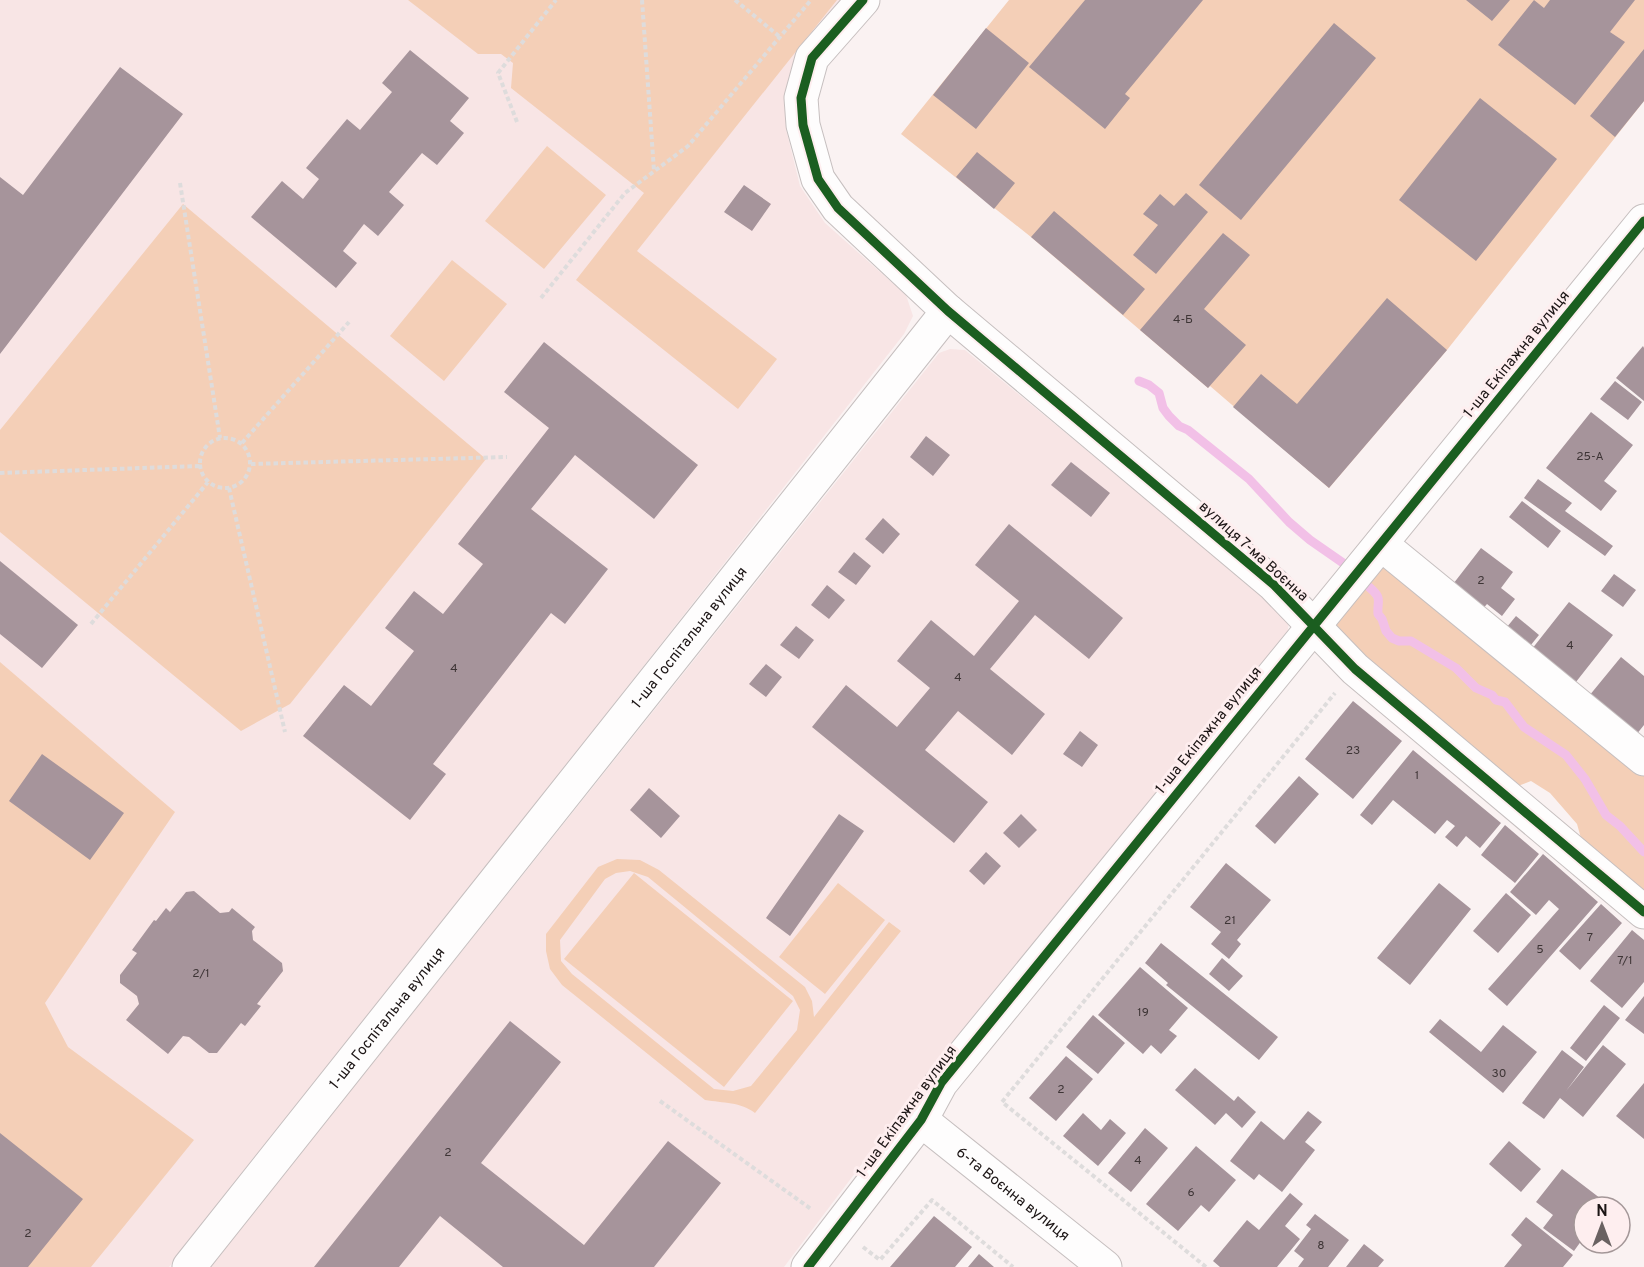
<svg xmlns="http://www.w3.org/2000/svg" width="1644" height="1267" font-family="Overpass,sans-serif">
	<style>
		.built { fill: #f8e5e5 }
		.green { fill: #f4cfb7; fill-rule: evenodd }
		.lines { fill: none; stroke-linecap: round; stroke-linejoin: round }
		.stream { stroke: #f2c0e7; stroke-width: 9 }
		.building { fill: #a6949b }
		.minor-casing { stroke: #c6bfbf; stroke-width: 35 }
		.path { stroke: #dedcdc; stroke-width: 4; stroke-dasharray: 4.5 3; stroke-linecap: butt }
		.minor { stroke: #fefdfd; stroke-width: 33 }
		.cycleway-casing { stroke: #feeeef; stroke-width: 13 }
		.cycleway { stroke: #1b5e20; stroke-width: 9 }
		.labels { text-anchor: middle; stroke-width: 6; stroke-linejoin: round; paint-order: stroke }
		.number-label { font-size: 12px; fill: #3e3536 }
		.street-label { font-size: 15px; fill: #1c1515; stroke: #feeeef }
	</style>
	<rect width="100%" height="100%" fill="#faf2f2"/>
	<!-- built -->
	<path class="built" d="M0 0H846L785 94 786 129 800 186 825 223 906 295 913 316 904 334 242 1178 169 1267H0Z
		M950 349 965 350 1282 611 1289 622 1287 635 933 1070 784 1267H210L939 353Z"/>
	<!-- green -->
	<path class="green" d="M408 0H837L637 251 777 359 738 409 576 280 644 193 511 88 513 63 501 54H478Z
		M1009 0H1644V101L1447 350 1329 488 1210 386 1208 388 1031 237 901 134Z
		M547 146 606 195 544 269 485 221Z
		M183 204 486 459 290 704 241 731 0 532V430Z
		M452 260 507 304 444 381 390 336Z
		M1388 566 1644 766V906L1586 856 1577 824 1550 793 1531 781 1510 789 1335 630 1336 618 1372 571Z
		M0 662 175 812 45 1003 68 1047 194 1140 91 1267H0Z
		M617 859 640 860 659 870 805 987 812 1001 814 1017 889 922 901 931 755 1113C741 1102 723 1103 705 1100L562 985 550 969 546 951V934L598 867ZM630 871 648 877 793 996 800 1010 797 1030 751 1086 733 1091 714 1089 572 974 561 961 560 940 605 879 616 873Z
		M634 873 793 1001 724 1087 564 959Z
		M838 883 885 920 825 994 779 957Z"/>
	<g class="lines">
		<!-- stream -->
		<path class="stream" d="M1139 381 1149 385 1159 393 1163 408 1169 416 1179 426 1188 430 1249 479 1289 522 1310 540 1346 565
			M1369 587C1383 599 1377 599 1378 614L1382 619 1386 631 1392 638 1399 641H1411L1456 668 1476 688 1492 695 1496 700 1505 702 1524 727 1566 755 1585 779 1606 815 1620 826 1644 852"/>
	</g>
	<!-- building -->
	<path class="building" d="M1085 0H1203L1125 94 1130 98 1105 129 1029 67Z
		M1466 0H1510L1492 21Z
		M1534 0 1544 8 1550 0H1635L1610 32 1625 42 1575 105 1498 45Z
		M1334 23 1376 58 1241 220 1199 185Z
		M986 28 1029 63 976 129 933 95Z
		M1644 49V101L1615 137 1590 116Z
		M410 50 469 98 450 121 464 133 437 165 422 153 389 192 404 205 378 236 364 224 343 251 357 263 336 288 251 217 282 181 303 199 319 179 306 168 347 119 360 130 392 92 382 83Z
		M120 67 183 114 0 354V177L23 195Z
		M1480 98 1557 159 1476 261 1399 200Z
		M977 152 1015 183 994 209 956 177Z
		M744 185 771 204 752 231 724 212Z
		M1186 193 1208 212 1156 274 1133 255 1158 225 1143 214 1160 194 1174 206Z
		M1054 211 1145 289 1123 315 1031 237Z
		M1223 233 1250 255 1204 309 1246 345 1208 388 1140 330Z
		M1387 298 1447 350 1329 488 1233 407 1261 374 1297 404Z
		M544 342 698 465 654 519 575 455 531 509 608 569 565 624 551 613 433 764 446 774 410 820 303 736 344 685 371 706 414 651 385 628 414 591 443 614 483 564 458 544 549 428 504 392Z
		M1643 346 1644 348V401L1616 378Z
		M1615 381 1642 402 1628 420 1600 399Z
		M1591 412 1633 445 1604 481 1617 491 1601 511 1546 468Z
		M926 436 950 455 933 476 910 457Z
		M1071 462 1110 493 1091 517 1051 485Z
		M1538 479 1572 503 1565 511 1613 546 1605 556 1524 498Z
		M1522 501 1561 531 1548 548 1509 517Z
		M883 518 900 534 883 554 865 539Z
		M1009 524 1123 618 1089 659 1035 615 990 669 1045 714 1012 755 958 711 925 750 988 802 954 843 812 727 846 685 897 727 930 688 897 661 931 620 974 656 1019 601 975 565Z
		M1481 548 1513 572 1501 588 1515 599 1502 616 1487 604 1480 612 1450 588Z
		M854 552 871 566 856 585 838 572Z
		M0 561 78 625 42 668 0 634Z
		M1614 574 1636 590 1623 607 1601 591Z
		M827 585 845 600 829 619 811 605Z
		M1569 602 1613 635 1572 687 1528 654Z
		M1516 616 1539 635 1526 651 1502 633Z
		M796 626 814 640 799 659 780 645Z
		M1621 657 1644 676V725L1636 735 1589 696Z
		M766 664 782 677 766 697 749 684Z
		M1353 701 1402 741 1353 799 1305 759Z
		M1080 731 1098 745 1082 767 1063 754Z
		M1413 750 1501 823 1480 848 1466 836 1457 847 1445 837 1455 826 1447 820 1435 834 1393 800 1372 825 1360 815Z
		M42 754 124 813 90 860 9 801Z
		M1299 776 1319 794 1275 844 1255 826Z
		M649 788 680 816 661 838 630 810Z
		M839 814 864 831 790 936 766 918Z
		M1021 814 1037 830 1019 848 1003 833Z
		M1505 825 1539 854 1515 883 1481 855Z
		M986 852 1001 866 984 885 969 871Z
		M1543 854 1598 902 1507 1006 1488 989 1559 909 1549 900 1536 915 1510 892Z
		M1226 863 1271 900 1237 940 1241 944 1229 959 1211 944 1221 932 1190 907Z
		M1439 883 1471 909 1410 985 1377 958Z
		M194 891 220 913 229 912 232 908 255 927 252 931 253 940 282 963 283 971 257 1004 261 1006 245 1026 241 1023 217 1053H209L189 1037 183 1036 168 1054 126 1020 139 1004 137 996 120 983V975L137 953 132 950 154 920 156 921 166 908 170 912 186 892Z
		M1506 893 1531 915 1498 953 1473 931Z
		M1601 904 1622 923 1580 970 1559 951Z
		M1632 930 1644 940V982L1622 1008 1590 981Z
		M1161 943 1278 1037 1259 1060 1166 985 1168 983 1145 963Z
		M1222 958 1243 976 1229 991 1209 974Z
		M1140 967 1188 1008 1169 1030 1177 1036 1161 1054 1151 1045 1143 1054 1098 1015Z
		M1644 996V1034L1625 1020Z
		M1604 1005 1620 1018 1586 1061 1570 1048Z
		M1093 1015 1125 1043 1098 1074 1066 1047Z
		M1440 1019 1481 1052 1503 1025 1537 1052 1503 1093 1429 1032Z
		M510 1021 561 1062 481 1163 584 1245 668 1141 721 1183 654 1267H503L440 1216 399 1267H314Z
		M1603 1045 1626 1064 1583 1117 1560 1098 1544 1119 1522 1103 1562 1050 1584 1067 1566 1091Z
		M1066 1056 1093 1079 1056 1121 1029 1098Z
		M1195 1068 1234 1101 1238 1096 1256 1112 1242 1128 1226 1113 1215 1125 1175 1090Z
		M1644 1083V1139L1616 1116Z
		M1308 1111 1322 1122 1305 1142 1315 1150 1282 1192 1259 1174 1254 1180 1230 1161 1261 1121 1284 1140Z
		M1083 1113 1101 1130 1110 1119 1126 1133 1098 1166 1063 1136Z
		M1145 1128 1168 1148 1131 1192 1108 1173Z
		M0 1133 83 1199 28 1267H0Z
		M1509 1141 1541 1169 1521 1192 1489 1164Z
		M1196 1146 1236 1180 1209 1212 1201 1205 1178 1231 1146 1204Z
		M1562 1169 1609 1205 1607 1207H1584V1237L1574 1251 1543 1228 1553 1215 1536 1202Z
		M1290 1193 1303 1204 1285 1226 1300 1239 1277 1267H1220L1213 1261 1247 1220 1259 1230Z
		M1315 1214 1349 1240 1328 1267H1298L1304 1259 1294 1251 1311 1229 1306 1225Z
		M934 1216 972 1247 955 1267H890Z
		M1526 1217 1573 1255 1563 1267H1504L1522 1245 1511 1235Z
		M1364 1244 1384 1260 1378 1267H1346Z
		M979 1254 994 1267H968Z"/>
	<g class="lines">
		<defs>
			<g id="minor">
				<path d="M863 0 812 58 801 98 803 125 818 179 838 208 948 311 1273 584 1355 669 1644 912"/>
				<path d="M1381 544 1644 759"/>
				<path id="s1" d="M921 1120 1105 1267"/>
				<path id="s2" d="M189 1267 948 311"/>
				<path d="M808 1267 921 1120 941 1083 1644 221"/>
			</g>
		</defs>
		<!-- minor casing -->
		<use href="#minor" class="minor-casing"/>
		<!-- path -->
		<path class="path" d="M642 0 654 171
			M735 0 780 37
			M517 122 498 73 556 0
			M180 183 220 438
			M541 298 625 193 688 146 811 0
			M200 463a25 25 0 1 1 50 0a25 25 0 1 1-50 0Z
			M242 443 349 322
			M251 464 507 457
			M0 473 200 466
			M229 488 285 732
			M91 624 208 482
			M660 1101 811 1209
			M863 1247 880 1260 932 1200 1013 1267
			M1206 1267 1002 1102 1335 693"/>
		<!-- minor -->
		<use href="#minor" class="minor"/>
		<defs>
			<path id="cycleway" d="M863 0 812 58 801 98 803 125 818 179 838 208 948 311 1273 584 1355 669 1644 912
				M808 1267 921 1120 941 1083 1644 221"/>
		</defs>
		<!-- cycleway casing -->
		<use href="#cycleway" class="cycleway-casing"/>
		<!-- cycleway -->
		<use href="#cycleway" class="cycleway"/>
	</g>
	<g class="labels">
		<!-- number labels -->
		<g class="number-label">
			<text x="1183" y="323">4-Б</text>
			<text x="1590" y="460">25-А</text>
			<text x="1481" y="584">2</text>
			<text x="1570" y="649">4</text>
			<text x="454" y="672">4</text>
			<text x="958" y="681">4</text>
			<text x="1353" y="754">23</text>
			<text x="1417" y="779">1</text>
			<text x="1230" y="924">21</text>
			<text x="1590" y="941">7</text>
			<text x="1540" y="953">5</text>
			<text x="1625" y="964">7/1</text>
			<text x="201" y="977">2/1</text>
			<text x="1143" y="1016">19</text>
			<text x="1499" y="1077">30</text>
			<text x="1061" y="1093">2</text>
			<text x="448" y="1156">2</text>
			<text x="1138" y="1164">4</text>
			<text x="1191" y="1196">6</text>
			<text x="28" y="1237">2</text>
			<text x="1321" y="1249">8</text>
		</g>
		<!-- street labels -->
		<g class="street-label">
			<text transform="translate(1516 354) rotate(-51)" y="5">1-ша Екіпажна вулиця</text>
			<text transform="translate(1254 551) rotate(42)" y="5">вулиця 7-ма Воєнна</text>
			<text dy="5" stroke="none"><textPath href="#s2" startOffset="804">1-ша Госпітальна вулиця</textPath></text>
			<text transform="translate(1208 730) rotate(-51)" y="5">1-ша Екіпажна вулиця</text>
			<text dy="5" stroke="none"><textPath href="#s2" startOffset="318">1-ша Госпітальна вулиця</textPath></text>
			<text transform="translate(906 1111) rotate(-54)" y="5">1-ша Екіпажна вулиця</text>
			<text dy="5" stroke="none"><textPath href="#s1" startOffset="118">6-та Воєнна вулиця</textPath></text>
		</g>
	</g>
	<!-- north arrow -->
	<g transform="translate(1602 1225)"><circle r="28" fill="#feeeef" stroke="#a49798" stroke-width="1.5"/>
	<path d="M0-4.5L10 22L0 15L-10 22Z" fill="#6a6262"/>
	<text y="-9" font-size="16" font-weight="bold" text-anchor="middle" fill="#1c1515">N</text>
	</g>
</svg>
